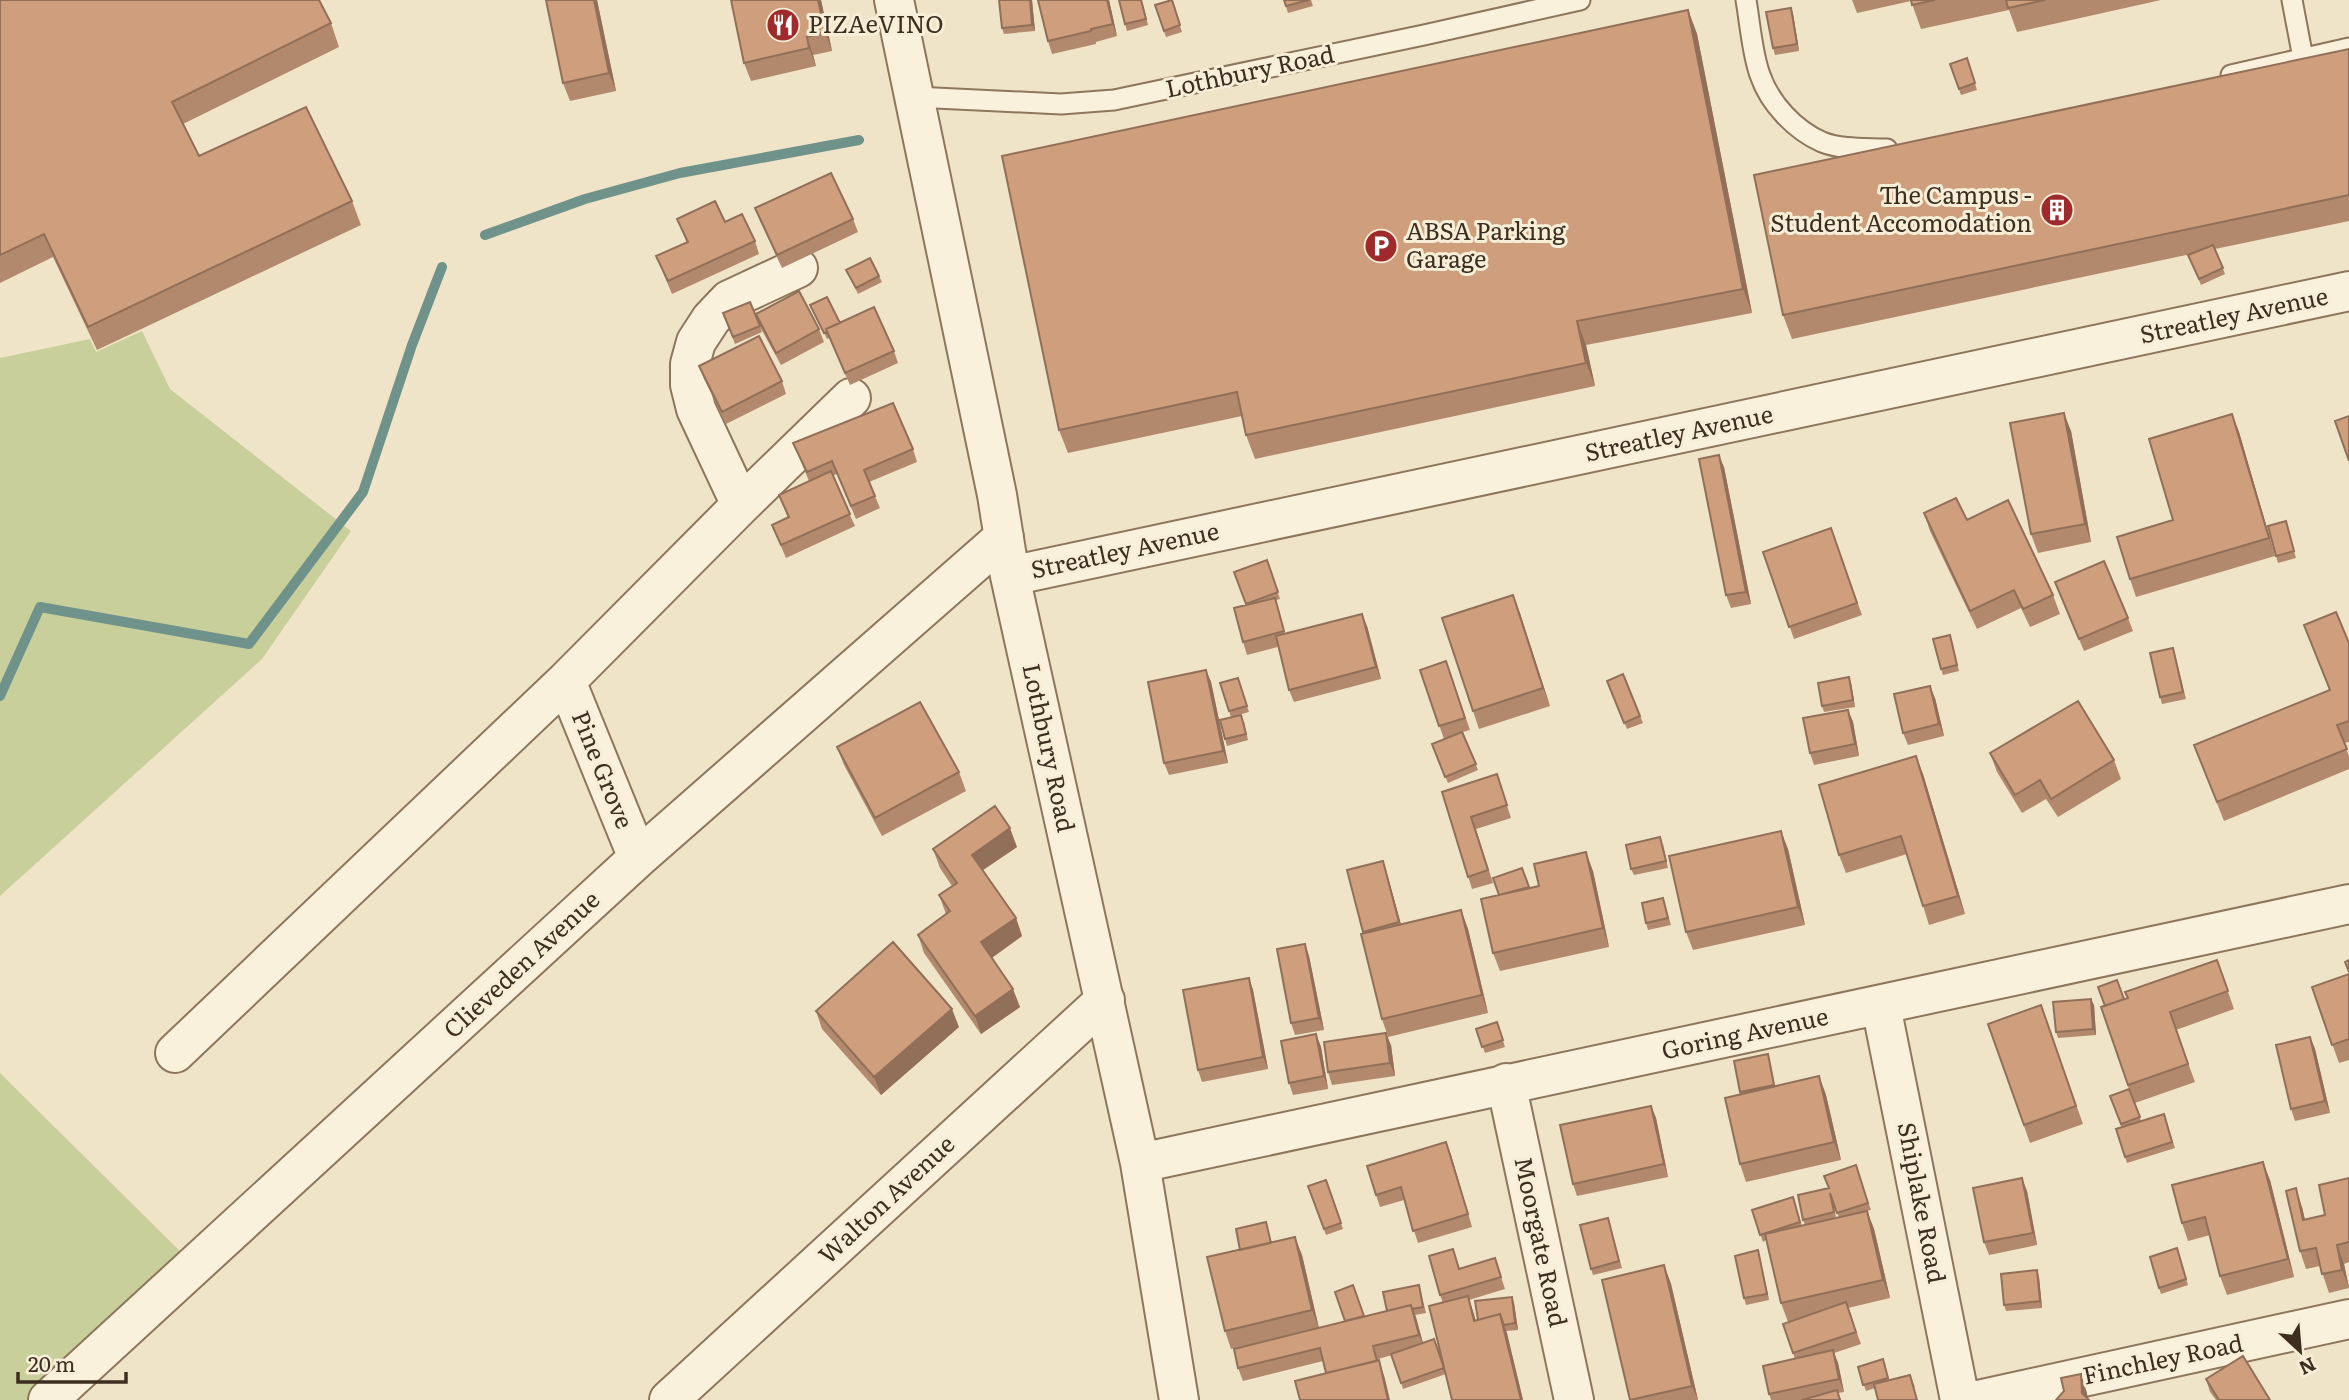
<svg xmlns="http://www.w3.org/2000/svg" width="2349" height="1400" font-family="Literata,serif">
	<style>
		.green { fill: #c9cf9b }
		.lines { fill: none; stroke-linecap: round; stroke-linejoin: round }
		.stream { stroke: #6f938a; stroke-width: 10 }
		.service-casing { stroke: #8d765c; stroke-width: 23 }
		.minor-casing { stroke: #8d765c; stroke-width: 42 }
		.service { stroke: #faf1dc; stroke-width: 19 }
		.minor { stroke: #faf1dc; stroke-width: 38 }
		.wall { fill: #b2896c; fill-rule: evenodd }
		.shaded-wall { fill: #916f58 }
		.building { fill: #cf9f7d; stroke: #916f58; stroke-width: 2 }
		.labels { text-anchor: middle; stroke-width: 6; stroke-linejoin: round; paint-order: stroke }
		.poi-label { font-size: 24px; fill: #3d2e20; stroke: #f7eed8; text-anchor: start }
		.street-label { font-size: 24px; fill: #3d2e20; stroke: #f7eed8 }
	</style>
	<rect width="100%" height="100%" fill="#f0e4c8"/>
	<!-- green -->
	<path class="green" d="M142 331 170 389 351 531 262 659 0 896V358L90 339 96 352Z
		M0 1073 195 1266 49 1400H0Z"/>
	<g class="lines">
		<!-- stream -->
		<path class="stream" d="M485 235 585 199 680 173 859 140
			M0 696 40 607 249 644 363 492 412 345 442 267"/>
		<defs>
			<path id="service" d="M1746 0C1750 23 1752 53 1760 75 1770 104 1795 130 1822 142 1842 150 1867 148 1887 149
				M2292 0 2303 58
				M2231 75 2349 48
				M915 97 1061 104 1114 100 1424 35 1580 0"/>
			<path id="minor" d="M894 0 997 495 1010 576 1140 1163 1179 1400
				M741 505 696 409 690 385V364L696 342 711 319 729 300 798 268
				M1010 576 2349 291
				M566 681 638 858
				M1881 1006 1960 1400
				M175 1053 566 681 741 505 851 398
				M1506 1083 1574 1400
				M1140 1163C1543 1075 1946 992 2349 904
				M48 1400 638 858 1004 537
				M669 1400 1105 1000
				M1978 1400 2349 1319"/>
		</defs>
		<!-- service casing -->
		<use href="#service" class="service-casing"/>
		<!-- minor casing -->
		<use href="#minor" class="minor-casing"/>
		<!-- service -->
		<use href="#service" class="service"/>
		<!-- minor -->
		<use href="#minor" class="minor"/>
	</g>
	<!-- wall -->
	<path class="wall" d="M0 0 331 23 339 47 183 124 199 156 352 201 361 225 97 350 53 257 0 283Z
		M546 0H597L616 91 570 101 563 83Z
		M821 0 832 51 813 55 816 66 751 81 744 63Z
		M1032 0 1035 31 1004 34 1002 28Z
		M1038 0H1109L1117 36 1096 42V44L1052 54 1048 41Z
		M1142 0 1148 25 1127 31 1125 24Z
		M1172 0 1182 32 1166 37 1155 5Z
		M1284 0H1311L1313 6 1288 13Z
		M1852 0H2161L2017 32 2009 10 1921 29 1911 1 1857 13Z
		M1791 8 1793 14 1799 51 1775 55 1773 48Z
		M1688 10 1697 34 1752 313 1586 345 1595 386 1255 459 1246 435 1242 416 1068 453 1059 430Z
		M2349 49V221L2215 249 2225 274 2201 285 2188 255 2191 254 1792 339 1783 315Z
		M1967 58 1977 90 1961 95 1950 64Z
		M755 208 853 219 858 232 782 268 760 221Z
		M677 219 725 222 755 241 759 254 672 294 656 256 687 243Z
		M846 270 879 276 882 282 858 294Z
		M750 302 762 332 735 344 723 313Z
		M810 305 894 351 898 363 850 385 829 338 827 339Z
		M756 314 819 329 824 342 781 365 760 327Z
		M699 366 782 381 786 394 726 424 704 379Z
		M2232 414 2239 432 2275 556 2136 597 2130 579 2173 520Z
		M2071 431 2091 542 2038 553 2031 534Z
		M793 443 913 449 917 462 869 482 880 508 856 519 837 474 832 476 855 526 786 558 772 525 788 518 779 495 809 481Z
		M1724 467 1751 604 1731 608 1726 595Z
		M1924 513 1967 520 2053 595 2060 614 2030 627 2021 608 1977 629 1930 531Z
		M2286 521 2296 558 2278 563 2276 556Z
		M1831 528 1862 615 1794 639 1763 552Z
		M1267 560 1280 599 1276 600 1285 634 1367 626 1381 679 1294 702 1289 690 1278 647 1247 655 1243 642 1246 605Z
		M2055 582 2128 618 2133 631 2084 651Z
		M1513 595 1550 706 1479 729 1473 711Z
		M2304 625 2349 643V742L2344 743 2349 756V769L2224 821 2194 745 2330 690Z
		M1952 641 1959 671 1943 675 1941 669Z
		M2175 654 2186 699 2162 704 2160 697Z
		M1446 661 1470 730 1463 732 1478 770 1448 783 1432 744 1457 734 1444 739 1420 670Z
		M1206 670 1211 682 1228 763 1169 775 1164 763Z
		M1623 674 1643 723 1627 729 1607 681Z
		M1238 678 1249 712 1231 717 1220 683Z
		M1851 683 1855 707 1824 712 1822 706Z
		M1935 698 1944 736 1908 745 1903 733Z
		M1848 710 1853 722 1859 756 1814 765 1810 753Z
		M1244 721 1248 740 1227 746 1225 739Z
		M837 747 959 772 966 791 882 836 844 765Z
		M1990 753 2114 760 2121 779 2058 817 2046 799 2022 813 1997 772Z
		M1497 774 1511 818 1476 829 1493 883 1472 889 1442 792Z
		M1923 774 1965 914 1929 925 1907 854 1846 873 1839 855Z
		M1663 844 1668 868 1634 875 1631 869Z
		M1017 847 982 871 1016 918 1022 936 992 958 1020 1007 981 1034 924 953 918 935 946 914 939 895 952 886 940 868 933 849Z
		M1788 849 1805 925 1693 950 1686 932Z
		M1383 861 1387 874 1401 925 1461 910 1468 929 1488 1013 1388 1037 1382 1019 1364 934 1347 870Z
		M1522 868 1530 888 1593 871 1609 947 1500 971 1493 953 1499 895Z
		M1663 898 1671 925 1648 930 1646 923Z
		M1305 944 1309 956 1324 1030 1295 1035 1291 1023Z
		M2217 960 2234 1009 2176 1030 2195 1082 2135 1103 2141 1121 2164 1114 2175 1148 2127 1163 2116 1129 2122 1128 2110 1096 2129 1089 2101 1007 2124 999Z
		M2349 974V1060L2339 1063 2312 987Z
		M1249 978 1253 990 1268 1069 1202 1082 1198 1070Z
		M2041 1005 2083 1124 2030 1143 1988 1024Z
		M2094 1005 2096 1035 2058 1038 2056 1032Z
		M816 1011 959 1027 881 1095 822 1029Z
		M1497 1022 1505 1047 1485 1053 1476 1029Z
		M1316 1034 1321 1047 1328 1089 1293 1095 1289 1083Z
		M2310 1037 2315 1049 2330 1113 2295 1121 2291 1109Z
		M1391 1045 1395 1076 1332 1085 1328 1072Z
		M1734 1061H1770L1775 1086 1819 1076 1826 1095 1841 1160 1746 1182 1740 1164 1741 1094Z
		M1651 1106 1656 1118 1668 1177 1577 1196 1573 1184Z
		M1451 1155 1472 1227 1418 1243 1404 1200 1380 1207 1376 1195Z
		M1856 1165 1871 1210 1865 1211H1867L1874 1229 1890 1298 1848 1308 1861 1344 1834 1353 1838 1363 1844 1392 1838 1393 1841 1400H1771L1769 1394 1795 1359 1783 1324 1788 1322 1781 1303 1766 1240 1763 1242 1752 1210 1793 1197 1802 1226 1805 1225 1803 1220ZM1833 1200 1837 1213 1839 1217 1836 1218Z
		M2349 1178V1262L2344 1264 2349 1288 2329 1293 2320 1266 2306 1269 2300 1251 2302 1207 2305 1220 2325 1215Z
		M1326 1180 1343 1229 1326 1235 1308 1186Z
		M2270 1180 2294 1277 2227 1295 2220 1276 2210 1235 2188 1241 2182 1223Z
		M2027 1191 2037 1245 1989 1255 1984 1242Z
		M1608 1218 1622 1268 1593 1275 1591 1269Z
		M1266 1222 1271 1242 1302 1255 1319 1328 1387 1311 1421 1292 1426 1313 1415 1315 1423 1343 1434 1339 1446 1374 1403 1389 1392 1355 1378 1359 1385 1379 1326 1373 1323 1361 1243 1381 1238 1368 1278 1338 1231 1349 1225 1331 1240 1250Z
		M1758 1250 1769 1300 1746 1305 1744 1298Z
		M2179 1255 2188 1285 2161 1294 2159 1288Z
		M1495 1258 1505 1289 1469 1300 1476 1321 1512 1297 1514 1303 1518 1330 1506 1331 1523 1400 1443 1303 1440 1295 1459 1269Z
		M1664 1265 1671 1284 1698 1400H1630Z
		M2039 1277 2042 1308 2006 1311 2004 1305Z
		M1883 1359 1889 1380 1910 1375 1915 1387 1875 1388 1866 1391 1858 1367Z
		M2206 1379 2270 1400H2216L2210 1392Z"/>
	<!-- shaded-wall -->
	<path class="shaded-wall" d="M594 0H597L616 91 609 73Z
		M818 0H821L832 51 825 32Z
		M1030 0H1032L1035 31 1032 25Z
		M1107 0H1109L1117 36 1113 24Z
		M1791 8 1793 14 1799 51 1797 44Z
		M1688 10 1697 34 1752 313 1743 289Z
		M807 37 813 55 816 66 809 48Z
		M1577 321 1586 345 1595 386 1586 363Z
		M2064 413 2071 431 2091 542 2085 524Z
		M2232 414 2239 432 2275 556 2269 538Z
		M1719 455 1724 467 1751 604 1746 592Z
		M1513 595 1520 613 1550 706 1543 688Z
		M1362 614 1367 626 1381 679 1376 667Z
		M1206 670 1211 682 1228 763 1223 751Z
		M1849 677 1851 683 1855 707 1853 700Z
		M1930 686 1935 698 1944 736 1939 724Z
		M1848 710 1853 722 1859 756 1855 744Z
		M1916 756 1923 774 1965 914 1958 896Z
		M1010 828 1017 847 978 873 972 855Z
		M1781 831 1788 849 1805 925 1798 907Z
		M1586 852 1593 871 1609 947 1603 928Z
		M1383 861 1387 874 1404 935 1399 922Z
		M1461 910 1468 929 1488 1013 1482 995Z
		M1016 918 1022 936 987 961 981 942Z
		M1305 944 1309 956 1324 1030 1319 1018Z
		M1249 978 1253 990 1268 1069 1263 1057Z
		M1013 989 1020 1007 981 1034 975 1016Z
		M2091 999 2094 1005 2096 1035 2093 1029Z
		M952 1009 959 1027 881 1095 874 1077Z
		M1386 1033 1391 1045 1395 1076 1390 1063Z
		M1316 1034 1321 1047 1328 1089 1324 1076Z
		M2310 1037 2315 1049 2330 1113 2325 1101Z
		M1819 1076 1826 1095 1841 1160 1834 1142Z
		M1651 1106 1656 1118 1668 1177 1664 1164Z
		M1446 1142 1451 1155 1472 1227 1468 1214Z
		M2263 1162 2270 1180 2294 1277 2288 1259Z
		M2022 1178 2027 1191 2037 1245 2033 1233Z
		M2296 1188 2302 1207 2309 1238 2303 1220Z
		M1867 1211 1874 1229 1890 1298 1883 1280Z
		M1295 1237 1302 1255 1319 1329 1312 1310Z
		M2337 1245 2344 1264 2349 1288 2342 1270Z
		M1758 1250 1760 1257 1769 1300 1767 1294Z
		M1664 1265 1671 1284 1698 1400 1692 1386Z
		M2037 1270 2039 1277 2042 1308 2040 1301Z
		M1468 1296 1474 1314 1480 1339 1474 1321Z
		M1512 1297 1514 1303 1518 1330 1515 1323Z
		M1411 1305 1416 1317 1424 1347 1419 1335Z
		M1500 1314 1507 1333 1523 1400H1521Z
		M1833 1350 1838 1363 1844 1392 1839 1379Z
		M1379 1360 1385 1379 1390 1400H1388Z
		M2081 1374 2087 1393 2088 1400 2082 1393Z"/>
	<!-- building -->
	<path class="building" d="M0 0H319L331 23 172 102 199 156 306 107 352 201 88 327 44 234 0 255Z
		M546 0H594L609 73 563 83Z
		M731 0H818L825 32 807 37 809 48 744 63Z
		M999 0H1030L1032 25 1002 28Z
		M1038 0H1107L1113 24 1091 29V31L1048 41Z
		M1119 0H1141L1146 19 1125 24Z
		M1172 0 1180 25 1164 31 1155 5Z
		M1284 0H1309L1286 6Z
		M1911 0H1935L1912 5Z
		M2006 0H2045L2008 8Z
		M1791 8 1797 44 1773 48 1766 12Z
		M1688 10 1743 289 1577 321 1586 363 1246 435 1237 392 1059 430 1002 156Z
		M2349 49V195L1783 315 1754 175Z
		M1967 58 1975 83 1959 89 1950 64Z
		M831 173 853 219 777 255 755 208Z
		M715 201 725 222 742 214 755 241 668 281 656 256 688 242 677 219Z
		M2213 245 2223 268 2199 279 2188 255Z
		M870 258 879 276 856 288 846 270Z
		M799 291 819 329 776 353 756 314Z
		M827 297 840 323 826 329 827 332 824 333 810 305Z
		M750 302 760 326 733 337 723 313Z
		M874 307 894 351 845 373 826 329Z
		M759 336 782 381 722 412 699 366Z
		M893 403 913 449 864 470 875 496 851 506 832 461 807 472 793 443Z
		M2064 413 2085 524 2031 534 2010 423Z
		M2232 414 2269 538 2130 579 2117 537 2173 520 2149 439Z
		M2349 416V461L2335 421Z
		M1719 455 1746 592 1726 595 1699 459Z
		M831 471 850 514 781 545 772 525 789 517 779 495Z
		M1956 498 1967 520 2008 500 2053 595 2023 609 2014 590 1970 611 1924 513Z
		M2286 521 2294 551 2276 556 2268 526Z
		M1831 528 1857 603 1789 627 1763 552Z
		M1267 560 1278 592 1246 604 1234 572Z
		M2104 561 2128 618 2079 639 2055 582Z
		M1513 595 1543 688 1473 711 1442 618Z
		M1275 598 1284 631 1243 642 1234 608Z
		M2336 612 2349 643V721L2337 725 2347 749 2217 802 2194 745 2330 690 2304 625Z
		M1362 614 1376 667 1289 690 1276 636Z
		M1950 635 1957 665 1941 669 1933 639Z
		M2173 648 2183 692 2160 697 2150 653Z
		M1446 661 1465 718 1439 726 1420 670Z
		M1206 670 1223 751 1164 763 1148 682Z
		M1623 674 1640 716 1624 723 1607 681Z
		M1849 677 1853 700 1822 706 1818 683Z
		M1238 678 1247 706 1229 711 1220 683Z
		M1930 686 1939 724 1903 733 1894 694Z
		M2078 701 2114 760 2051 799 2040 780 2015 795 1990 753Z
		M920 702 959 772 875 818 837 747Z
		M1848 710 1855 744 1810 753 1803 718Z
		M1241 715 1246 734 1225 739 1220 720Z
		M1462 732 1476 764 1445 777 1432 744Z
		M1916 756 1958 896 1923 906 1901 836 1839 855 1819 785Z
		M1497 774 1507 805 1471 817 1488 870 1468 877 1442 792Z
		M995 806 1010 828 972 855 1016 918 981 942 1013 989 975 1016 918 935 950 911 939 895 957 883 933 849Z
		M1781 831 1798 907 1686 932 1669 856Z
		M1660 837 1666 861 1631 869 1626 845Z
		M1586 852 1603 928 1493 953 1481 899 1539 886 1534 864Z
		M1383 861 1399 922 1363 932 1347 870Z
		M1522 868 1529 887 1499 895 1493 878Z
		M1663 898 1668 918 1646 923 1642 903Z
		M1461 910 1482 995 1382 1019 1361 934Z
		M893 942 952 1009 874 1077 816 1011Z
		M1305 944 1319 1018 1291 1023 1277 949Z
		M2217 960 2228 991 2170 1012 2188 1064 2128 1085 2101 1007 2128 998 2125 992Z
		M2349 960V972L2345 962Z
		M2349 974V1039L2332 1045 2312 987Z
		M1249 978 1263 1057 1198 1070 1183 990Z
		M2117 980 2124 999 2105 1006 2098 987Z
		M2091 999 2093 1029 2056 1032 2053 1002Z
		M2041 1005 2076 1106 2024 1125 1988 1024Z
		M1497 1022 1503 1040 1482 1047 1476 1029Z
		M1386 1033 1390 1063 1328 1072 1324 1042Z
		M1316 1034 1324 1076 1289 1083 1281 1041Z
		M2310 1037 2325 1101 2291 1109 2276 1045Z
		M1768 1054 1774 1085 1740 1092 1734 1061Z
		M1819 1076 1834 1142 1740 1164 1725 1098Z
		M2129 1089 2140 1117 2121 1124 2110 1096Z
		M1651 1106 1664 1164 1573 1184 1560 1125Z
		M2164 1114 2172 1142 2125 1157 2116 1129Z
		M1446 1142 1468 1214 1413 1231 1401 1187 1376 1195 1367 1166Z
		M2263 1162 2288 1259 2220 1276 2205 1217 2182 1223 2172 1185Z
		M1856 1165 1868 1203 1837 1213 1830 1193 1834 1212 1803 1220 1798 1195 1829 1188 1824 1176Z
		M2022 1178 2033 1233 1984 1242 1973 1188Z
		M2349 1178V1242L2337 1245 2342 1270 2322 1274 2316 1248 2300 1251 2286 1191 2296 1188 2303 1220 2325 1215 2319 1185Z
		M1326 1180 1341 1223 1324 1229 1308 1186Z
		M1793 1197 1800 1222 1760 1235 1752 1210Z
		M1867 1211 1883 1280 1781 1303 1765 1234Z
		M1608 1218 1619 1261 1591 1269 1580 1225Z
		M1266 1222 1271 1243 1240 1250 1236 1229Z
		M1295 1237 1312 1310 1225 1331 1207 1257Z
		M2177 1248 2186 1279 2159 1288 2150 1257Z
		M1453 1249 1459 1269 1495 1258 1501 1277 1440 1295 1429 1256Z
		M1758 1250 1767 1294 1744 1298 1735 1256Z
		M1664 1265 1692 1386 1630 1400 1602 1280Z
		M2037 1270 2040 1301 2004 1305 2001 1274Z
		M1353 1285 1364 1316 1345 1321 1335 1292Z
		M1419 1285 1423 1307 1412 1309 1411 1305 1387 1311 1383 1292Z
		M1468 1296 1474 1321 1500 1314 1521 1400H1452L1429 1306Z
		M1512 1297 1515 1323 1504 1325 1500 1314 1478 1320 1475 1301Z
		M1846 1302 1856 1332 1793 1353 1783 1324Z
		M1411 1305 1419 1335 1373 1346 1377 1361 1326 1373 1320 1348 1238 1368 1234 1349Z
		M1434 1339 1444 1368 1401 1383 1391 1354Z
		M1833 1350 1839 1379 1769 1394 1763 1366Z
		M2243 1356 2270 1400H2219L2206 1379Z
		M1883 1359 1888 1378 1863 1385 1858 1367Z
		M1379 1360 1388 1400H1300L1295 1381Z
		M2081 1374 2082 1393 2089 1400H2056L2064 1391 2061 1378Z
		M1910 1375 1917 1400H1878L1874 1384Z
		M1837 1390 1840 1400H1802Z"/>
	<!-- icons -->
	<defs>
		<symbol id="restaurant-disc" viewBox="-11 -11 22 22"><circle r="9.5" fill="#9e2a2b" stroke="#f7eed8"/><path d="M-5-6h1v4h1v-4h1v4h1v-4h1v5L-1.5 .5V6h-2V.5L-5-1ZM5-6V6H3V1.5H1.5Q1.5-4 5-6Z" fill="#fff"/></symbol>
		<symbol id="building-disc" viewBox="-11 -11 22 22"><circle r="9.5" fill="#9e2a2b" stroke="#f7eed8"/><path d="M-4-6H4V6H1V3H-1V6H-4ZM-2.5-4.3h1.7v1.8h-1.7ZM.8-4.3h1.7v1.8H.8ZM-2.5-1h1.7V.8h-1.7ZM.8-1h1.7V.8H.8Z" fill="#fff"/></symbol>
		<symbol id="parking-disc" viewBox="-11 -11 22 22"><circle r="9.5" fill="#9e2a2b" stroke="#f7eed8"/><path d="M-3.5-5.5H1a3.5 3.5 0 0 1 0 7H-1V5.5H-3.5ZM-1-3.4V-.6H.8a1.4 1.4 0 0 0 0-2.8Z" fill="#fff"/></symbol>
	</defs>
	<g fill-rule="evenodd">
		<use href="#restaurant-disc" x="764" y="6" width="38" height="38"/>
		<use href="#building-disc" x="2038" y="191" width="38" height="38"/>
		<use href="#parking-disc" x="1362" y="227" width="38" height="38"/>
	</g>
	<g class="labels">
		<!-- poi labels -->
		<g class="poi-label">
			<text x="808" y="33">PIZAeVINO</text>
			<text x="2032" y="204" text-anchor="end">The Campus -<tspan x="2032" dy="28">Student Accomodation</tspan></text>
			<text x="1406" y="240">ABSA Parking<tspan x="1406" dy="28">Garage</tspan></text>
		</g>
		<!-- street labels -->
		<g class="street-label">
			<text transform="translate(1250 72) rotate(-12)" y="8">Lothbury Road</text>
			<text transform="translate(2234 316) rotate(-12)" y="8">Streatley Avenue</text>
			<text transform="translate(1679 434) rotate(-12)" y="8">Streatley Avenue</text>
			<text transform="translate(1125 551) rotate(-12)" y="8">Streatley Avenue</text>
			<text transform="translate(1048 748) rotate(78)" y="8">Lothbury Road</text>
			<text transform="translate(602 770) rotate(68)" y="8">Pine Grove</text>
			<text transform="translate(522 965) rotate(-43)" y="8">Clieveden Avenue</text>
			<text transform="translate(1745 1034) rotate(-12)" y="8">Goring Avenue</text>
			<text transform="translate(887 1200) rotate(-43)" y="8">Walton Avenue</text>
			<text transform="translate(1921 1203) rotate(79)" y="8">Shiplake Road</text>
			<text transform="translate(1540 1242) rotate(78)" y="8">Moorgate Road</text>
			<text transform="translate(2163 1360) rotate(-12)" y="8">Finchley Road</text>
		</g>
	</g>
	<!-- north arrow -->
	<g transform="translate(2300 1351) rotate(154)" stroke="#f7eed8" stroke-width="5" paint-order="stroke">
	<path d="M0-5L12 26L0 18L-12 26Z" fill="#3d2e20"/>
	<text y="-10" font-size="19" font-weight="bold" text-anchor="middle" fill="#3d2e20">N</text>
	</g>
	<!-- scale -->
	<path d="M18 1372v10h108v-10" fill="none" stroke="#3d2e20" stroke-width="3.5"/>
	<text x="28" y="1372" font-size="21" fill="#3d2e20" stroke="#f7eed8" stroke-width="5" paint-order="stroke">20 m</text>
</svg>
